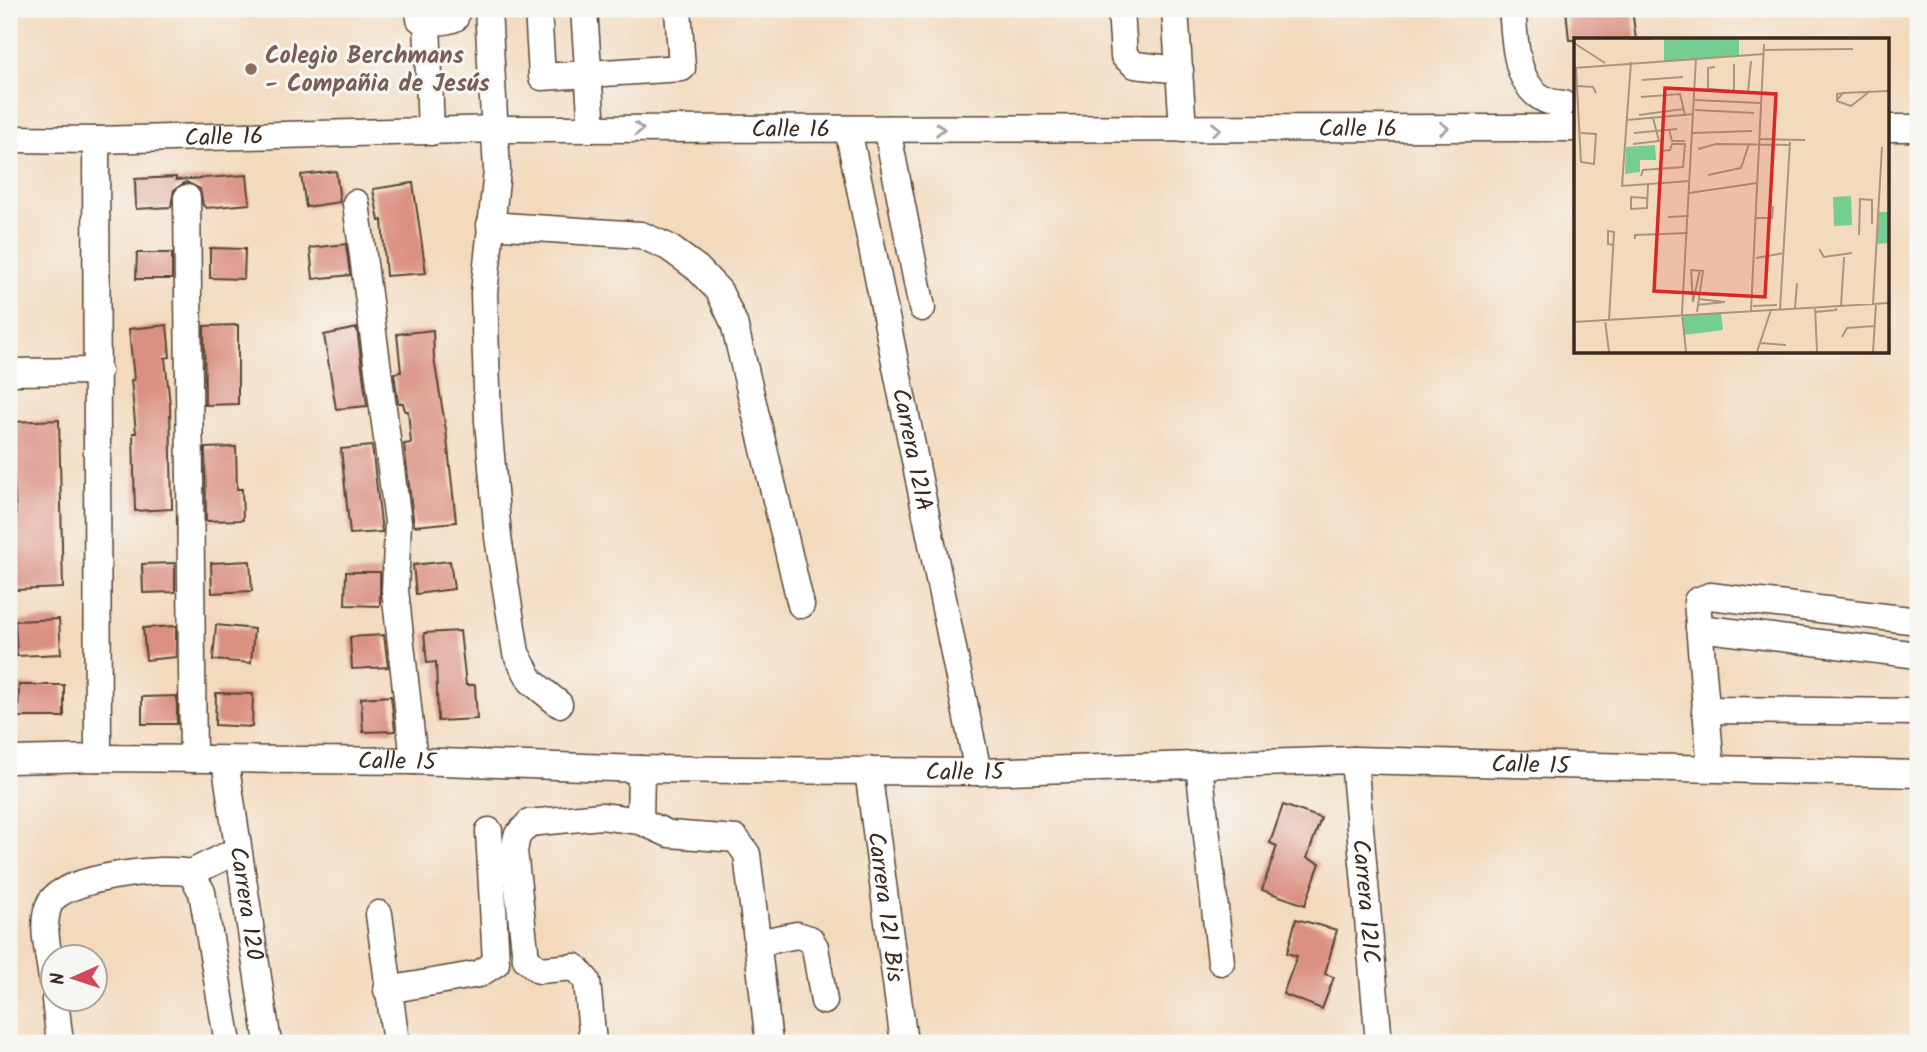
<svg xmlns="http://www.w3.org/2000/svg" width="1927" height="1052" font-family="Kalam,sans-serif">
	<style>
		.building { fill: #db9182 }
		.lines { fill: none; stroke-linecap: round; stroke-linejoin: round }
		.minor-casing { stroke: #574436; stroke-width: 29 }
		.minor { stroke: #fff; stroke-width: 26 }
		.oneway { stroke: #a79f9a }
		.education-dot { fill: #8d6e63; stroke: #f6f6f2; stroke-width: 2.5 }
		.labels { text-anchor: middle; stroke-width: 6; stroke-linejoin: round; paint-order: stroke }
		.education-label { font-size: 24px; font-weight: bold; fill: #785e54; stroke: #f6f6f2; text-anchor: start }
		.street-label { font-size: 24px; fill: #3b2a1e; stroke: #f6f6f2 }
		.inset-road { fill: none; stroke: #a9947d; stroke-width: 2 }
		.view { fill: #d62828; fill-opacity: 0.15; stroke: #d62828; stroke-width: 3.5 }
		.inset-edge { fill: none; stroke: #3b2a1e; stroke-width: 3.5 }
	</style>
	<rect width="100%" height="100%" fill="#f6f6f2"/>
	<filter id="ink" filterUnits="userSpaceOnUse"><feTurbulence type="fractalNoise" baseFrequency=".0143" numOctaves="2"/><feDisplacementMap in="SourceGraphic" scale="14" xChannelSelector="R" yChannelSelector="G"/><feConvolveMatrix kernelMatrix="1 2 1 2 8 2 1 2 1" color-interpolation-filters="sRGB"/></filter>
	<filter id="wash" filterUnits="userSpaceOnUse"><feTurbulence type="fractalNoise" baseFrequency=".00686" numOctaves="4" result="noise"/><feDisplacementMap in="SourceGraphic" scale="28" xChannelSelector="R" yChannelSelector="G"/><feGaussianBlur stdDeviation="1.57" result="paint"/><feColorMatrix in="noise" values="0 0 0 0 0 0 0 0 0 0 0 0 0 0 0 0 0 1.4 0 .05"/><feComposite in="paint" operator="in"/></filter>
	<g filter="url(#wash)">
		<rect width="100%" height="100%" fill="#f3dabd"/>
		<g id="blocks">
			<!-- building -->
			<path class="building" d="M1566 9H1632L1636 40H1569Z
				M336 171 340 202 306 207 301 175Z
				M247 175 250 204 206 208 203 205 200 189 186 182 174 190 171 207 136 209 135 179 176 177V180Z
				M413 183 426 273 386 276 382 220 379 221 373 189Z
				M346 244 350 275 313 279 310 248Z
				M210 248 245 249 244 279 210 278Z
				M137 253H172V279H136Z
				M167 325 170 357 165 358 170 404 172 509 135 511 133 433H136L131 380H134L129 329Z
				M238 325V404L205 405 204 326Z
				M357 328 367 406 336 409 324 335Z
				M433 330 434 359 446 430 456 522 414 526 404 444 411 443 408 411H405L403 403H398L394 373 401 372 397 334Z
				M59 420 63 588 14 590 13 519H16L11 422Z
				M372 446 382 532 350 534 341 449Z
				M236 447 237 489H242L243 520 206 521 205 448Z
				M250 561 252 591 212 593 211 563Z
				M450 561 454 589 416 594 413 565Z
				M175 563V592L143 593 142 564Z
				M346 572H380V606L345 605Z
				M59 619 61 654 17 656 15 621Z
				M216 625 254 629 251 663 213 660Z
				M176 626V657L146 660 143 628Z
				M460 631 466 685H475L477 719 438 721 436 662 427 663 424 633Z
				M384 635 388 667 352 669 350 637Z
				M19 685H64V717H18Z
				M216 693 253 694 252 727 215 725Z
				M177 696V724H142V697Z
				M391 696 395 731 363 732 361 698Z
				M1283 805 1321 818 1307 858 1320 863 1305 905 1262 890 1277 846 1270 843Z
				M1296 919 1337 930 1325 974 1334 977 1322 1009 1283 994 1297 956 1287 953Z"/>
		</g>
	</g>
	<g filter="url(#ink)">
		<use href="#blocks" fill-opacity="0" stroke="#574436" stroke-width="2"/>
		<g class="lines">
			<defs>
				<g id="minor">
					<path d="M488 9 497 171 484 293 488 421 498 537 516 653 531 681 559 704"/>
					<path d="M538 9 542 77 682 68 678 9"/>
					<path d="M584 9 592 129"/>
					<path d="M1121 9 1124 56 1135 65 1180 70"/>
					<path d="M1175 9 1183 129"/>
					<path d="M1512 9C1516 47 1514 100 1563 104"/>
					<path d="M419 10 420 19C429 23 446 22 455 18L456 9"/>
					<path d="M427 21 431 132"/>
					<path d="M1887 128H1918"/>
					<path id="s1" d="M848 129 978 772"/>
					<path d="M887 129 922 308"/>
					<path id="s2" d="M9 139 96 140 497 129 1575 128"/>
					<path d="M96 140 98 758"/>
					<path d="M187 198 193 759"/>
					<path d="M356 203 398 522 395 590 414 761"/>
					<path d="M490 225 641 235 668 247 697 268 719 291 734 323 801 605"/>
					<path d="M9 372 98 371"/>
					<path d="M1699 628 1918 655"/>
					<path d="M1705 710 1918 712"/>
					<path id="s3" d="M9 760 98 758 414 761 641 769 978 772 1354 760 1918 774"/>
					<path id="s4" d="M1354 760 1379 1043"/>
					<path id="s5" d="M225 761 268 1043"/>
					<path d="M1199 765 1221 962"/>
					<path d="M1711 768 1697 601 1710 596 1918 621"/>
					<path id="s6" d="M868 770 904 1043"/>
					<path d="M640 821 641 769"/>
					<path d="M191 873 238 850"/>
					<path d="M379 914 396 1043"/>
					<path d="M757 943 797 935 810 939 815 947 824 1001"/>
					<path d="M52 980C50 958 40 926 49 905 59 877 165 866 191 873L202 892 228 1043"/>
					<path d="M387 990 479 974 496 963 489 831"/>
					<path d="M55 1000 60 1043"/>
					<path d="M593 1043 587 981 575 967 539 970 526 959 514 851 517 836 529 823 601 816 640 821 669 834 736 839 747 854 769 1043"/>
				</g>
			</defs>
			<!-- minor casing -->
			<use href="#minor" class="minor-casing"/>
			<!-- minor -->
			<use href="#minor" class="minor"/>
		</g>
		<!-- one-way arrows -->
		<defs><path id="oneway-chevron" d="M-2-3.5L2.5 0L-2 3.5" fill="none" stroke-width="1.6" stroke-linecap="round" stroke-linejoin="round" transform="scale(1.75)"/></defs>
		<g class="oneway">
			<use href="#oneway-chevron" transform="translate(1444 128)"/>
			<use href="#oneway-chevron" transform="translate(639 129)"/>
			<use href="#oneway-chevron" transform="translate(940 129)"/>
			<use href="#oneway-chevron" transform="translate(1216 129)"/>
		</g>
	</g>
	<!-- markers -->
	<circle class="education-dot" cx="251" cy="69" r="7"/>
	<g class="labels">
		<!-- education labels -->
		<g class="education-label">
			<text x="265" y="63">Colegio Berchmans<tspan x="265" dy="28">- Compañia de Jesús</tspan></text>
		</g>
		<!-- street labels -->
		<g class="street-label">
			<text dy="8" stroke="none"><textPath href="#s2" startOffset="1349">Calle 16</textPath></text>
			<text dy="8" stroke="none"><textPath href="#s2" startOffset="782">Calle 16</textPath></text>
			<text dy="8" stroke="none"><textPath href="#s2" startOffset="215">Calle 16</textPath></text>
			<text dy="8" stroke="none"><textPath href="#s1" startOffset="327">Carrera 121A</textPath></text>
			<text dy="8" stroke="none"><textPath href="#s3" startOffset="388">Calle 15</textPath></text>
			<text dy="8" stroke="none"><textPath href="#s3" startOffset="1522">Calle 15</textPath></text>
			<text dy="8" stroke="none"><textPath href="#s3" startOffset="956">Calle 15</textPath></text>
			<text dy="8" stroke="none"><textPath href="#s5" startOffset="144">Carrera 120</textPath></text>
			<text dy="8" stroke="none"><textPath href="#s4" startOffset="142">Carrera 121C</textPath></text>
			<text dy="8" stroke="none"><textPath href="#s6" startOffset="138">Carrera 121 Bis</textPath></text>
		</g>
	</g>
	<!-- overview -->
	<g transform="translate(1574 38)">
		<rect width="315" height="315" fill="#f3dabd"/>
		<path d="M90 1H165V17L90 23ZM81 107 82 122H66V134L51 136 52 109ZM277 158 278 187 260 188 259 159ZM305 174H315V205L303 206ZM147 275 149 292 110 297 108 277Z" fill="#75cd92"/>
		<path class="inset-road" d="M55 1H78M0 5 31 25M190 12 279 11M57 24 48 148 116 143M160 26V53M141 29 134 30V51L174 54 177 23M0 30 190 16M2 30 7 124 20 126 22 96 7 95M68 42 109 39M4 48 19 49 22 55M269 55 263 56V63L277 68 296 53M67 59 106 56 111 77M121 62 186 65M263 62 269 55 315 53M121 72 180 75M65 77 109 71M53 82 120 76M95 91 98 103H111M60 95 103 91M119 95 178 93M185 101 231 102M59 106 85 103 79 80M124 111 142 106 216 107M134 137 167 130 175 106M67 138 69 132 109 129 111 106H98L96 112 87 113M115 155 183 145M73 160 57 159V171L73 170 74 147M94 179 115 178M182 180H198L199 168M285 197 286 161 298 162V186M61 201V197L114 195M245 211 250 219 278 215M182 220 210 215M116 232 129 233 123 274M117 232 119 264 126 232M299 266 308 109M123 267 151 264 125 261M179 268 203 267M267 268 270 219M241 269 243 314M221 270 223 245M206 271 216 104M177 273 190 6M241 274 262 272 263 268M31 282 35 314M35 282 40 194 34 193V206L39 207M0 284 315 265M268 299 273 290 300 288M186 305 212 307M112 314 108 275 122 20M183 314 197 272M299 314 302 266"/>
		<path class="view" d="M91 50 202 56 191 259 80 253Z"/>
		<rect width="315" height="315" class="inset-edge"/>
	</g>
	<!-- margin -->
	<rect width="1927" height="1052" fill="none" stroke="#f6f6f2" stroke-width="35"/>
	<!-- north arrow -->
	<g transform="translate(74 978) rotate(267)"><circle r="33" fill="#f6f6f2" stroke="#aba49d" stroke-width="2"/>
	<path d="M0-5L12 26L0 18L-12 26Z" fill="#d1495b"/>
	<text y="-10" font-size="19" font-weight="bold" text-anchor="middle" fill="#3b2a1e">N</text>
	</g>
</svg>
